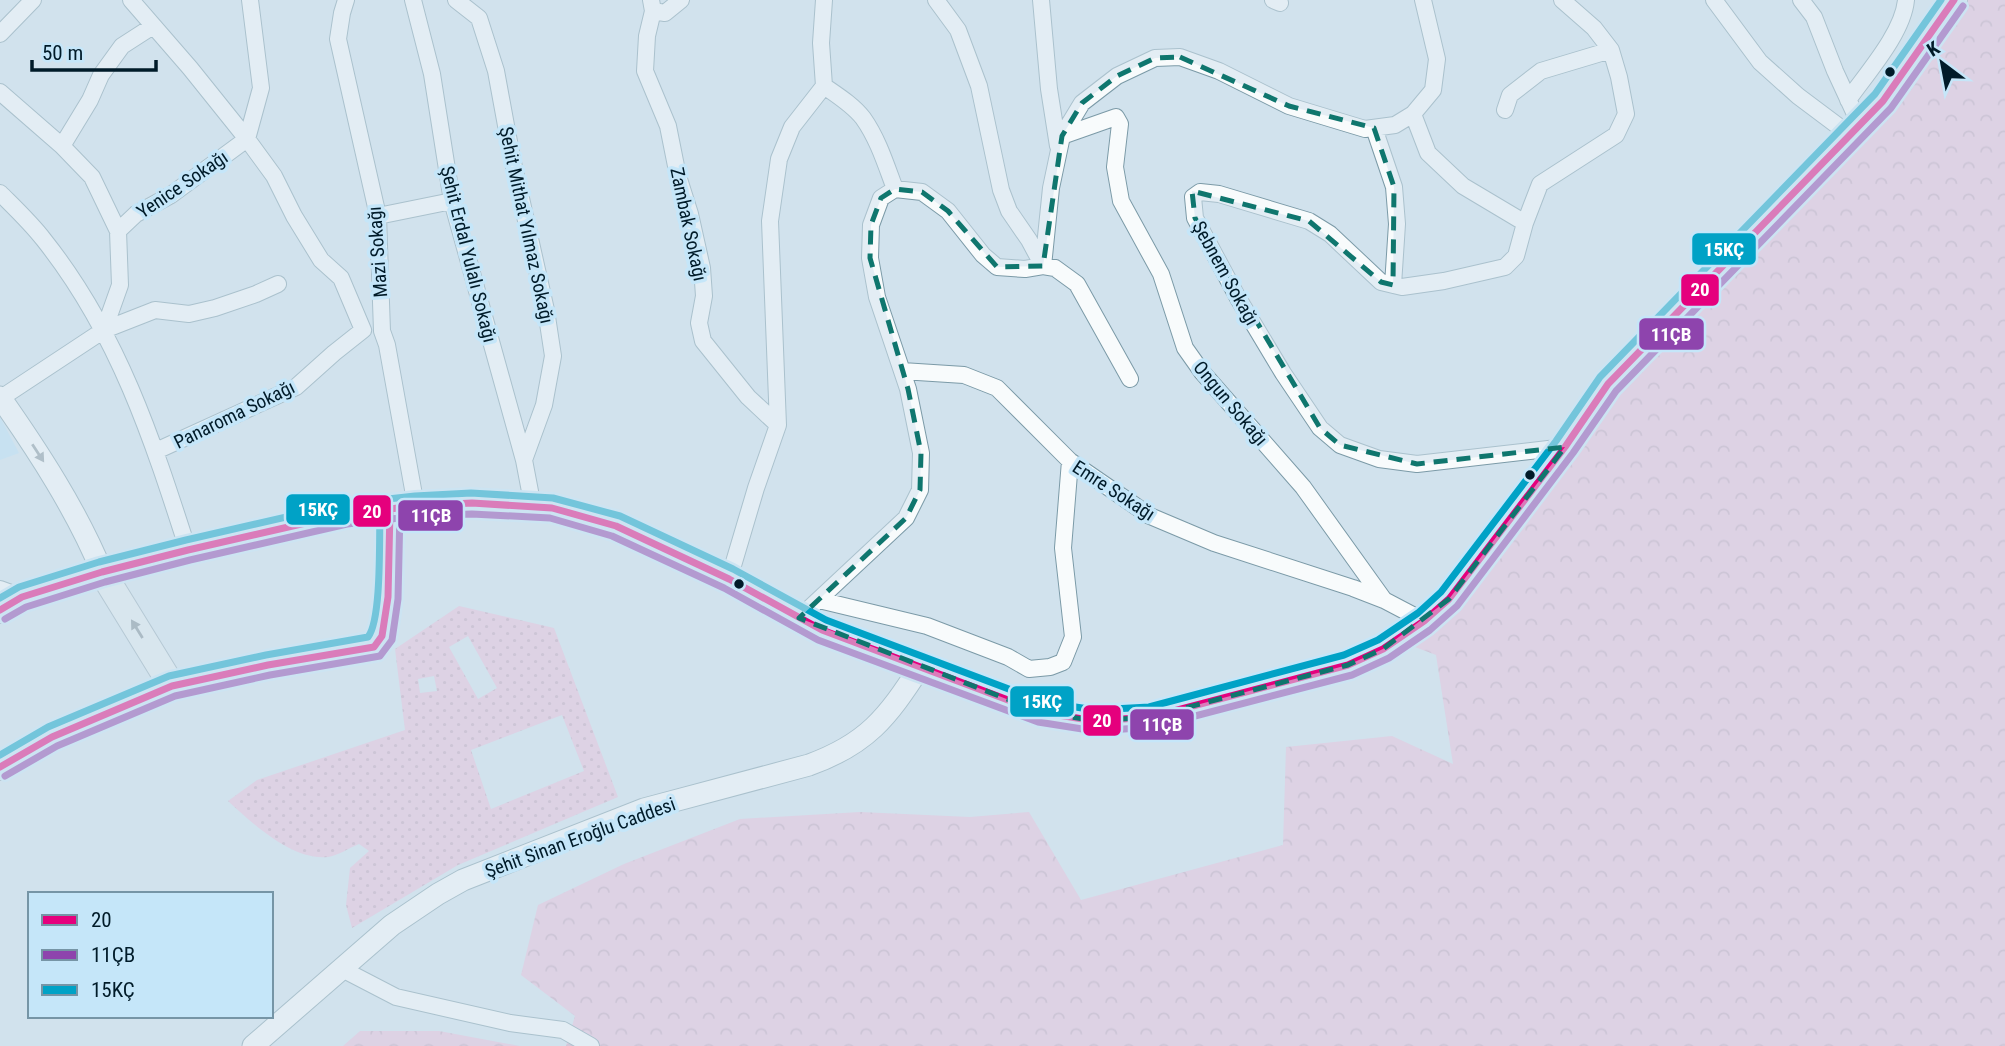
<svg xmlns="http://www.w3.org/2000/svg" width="2005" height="1046" font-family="'Roboto Condensed',sans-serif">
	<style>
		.built { fill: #bae1f7 }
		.green { fill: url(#green-dots); fill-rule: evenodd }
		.forest { fill: url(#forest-crowns) }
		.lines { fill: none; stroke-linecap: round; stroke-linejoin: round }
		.minor-casing { stroke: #7b9aa7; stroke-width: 18 }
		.tertiary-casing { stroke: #7b9aa7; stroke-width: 23 }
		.primary-casing { stroke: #93aab7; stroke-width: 28 }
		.minor { stroke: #f8fbfc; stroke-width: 16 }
		.tertiary { stroke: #f8fbfc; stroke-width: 21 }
		.primary { stroke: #e1ebf0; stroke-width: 26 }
		.bus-1-casing { stroke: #c5e6f9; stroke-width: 12 }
		.bus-2-casing { stroke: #c5e6f9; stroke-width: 12 }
		.bus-3-casing { stroke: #c5e6f9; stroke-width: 12 }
		.bus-1 { stroke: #e5007d; stroke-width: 7 }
		.bus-2 { stroke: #8e44ad; stroke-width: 7 }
		.bus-3 { stroke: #00a2c6; stroke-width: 7 }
		.oneway { fill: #88969d }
		.oneway2 { fill: #7c8d96 }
		.marked { fill: none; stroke: #0f766e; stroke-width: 5; stroke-dasharray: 14 9; stroke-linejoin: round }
		.bus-dot { fill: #001b29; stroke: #c5e6f9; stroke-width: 2.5 }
		.labels { text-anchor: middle; stroke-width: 7; stroke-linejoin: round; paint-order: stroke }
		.street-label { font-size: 19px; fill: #001b29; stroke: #c5e6f9 }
		.line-badge { stroke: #c5e6f9; stroke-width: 2.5 }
		.badge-label { font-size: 19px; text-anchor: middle; font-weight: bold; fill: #fff }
	</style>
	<defs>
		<pattern id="green-dots" width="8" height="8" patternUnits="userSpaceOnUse" patternTransform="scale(1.75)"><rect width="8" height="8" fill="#eabeda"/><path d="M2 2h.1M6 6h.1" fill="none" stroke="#c7a3bb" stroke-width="1.8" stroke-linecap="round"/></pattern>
		<pattern id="forest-crowns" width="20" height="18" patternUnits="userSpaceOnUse" patternTransform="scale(1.75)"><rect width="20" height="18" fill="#eabeda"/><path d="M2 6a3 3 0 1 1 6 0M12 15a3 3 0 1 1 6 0" fill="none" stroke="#c7a3bb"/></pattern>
	</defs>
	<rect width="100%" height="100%" fill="#d1e2ed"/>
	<!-- built -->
	<path class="built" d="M0 417 19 453 0 460Z"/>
	<!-- green -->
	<path class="green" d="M459 606 554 628 618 797 458 865 352 928 346 905 350 868 369 851 359 844C349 848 337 856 328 857 292 861 252 823 228 801L257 780 405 730 395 649ZM468 636 497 688 478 699 449 647ZM434 676 437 691 420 693 418 679ZM562 715 584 771 491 809 471 750Z"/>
	<!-- forest -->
	<path class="forest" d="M1965 0H2005V1046H566L575 1016 521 975 538 905 624 864 740 819 860 812 970 817 1029 812 1081 900 1283 845 1286 747 1392 736 1453 764 1436 655 1415 647 1537 497 1619 383Z
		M360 1031H439L520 1046H343Z"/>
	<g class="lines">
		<defs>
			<path id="minor" d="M131 0 190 68 247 139 274 176 294 216 321 260 341 278 363 330 334 353 296 387 156 451
				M346 0 342 13 338 39 378 216 382 331 387 345 416 506
				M413 0 432 74 452 201 524 460 533 507
				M456 0 479 18 496 71 512 158 546 310 553 356 544 405 524 460
				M651 0 653 11 647 36 645 71 668 126 678 176 690 214 702 268 704 296 699 323 703 341 748 397 778 425
				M824 0 821 43 824 86C837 95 853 105 863 118 878 139 886 165 895 189
				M936 0 958 30 979 86 1001 190 1009 211 1029 240 1043 266
				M1041 0 1049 89 1058 146
				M1273 0 1280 3
				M1562 0 1594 28 1611 50 1619 77 1626 114 1616 135 1540 184 1525 223 1516 256 1505 267 1444 281 1402 287 1381 282 1330 234 1309 221 1219 194 1200 192 1193 197 1195 218 1238 298 1283 373 1320 428 1340 445 1379 459 1417 464 1565 447
				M1714 0 1760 62 1798 96 1850 135
				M1801 0 1814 17 1835 71 1860 125
				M653 11 665 13 681 0
				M0 34 33 0
				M0 92 62 146 92 177 118 231 120 285 104 330
				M1848 100C1867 73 1903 33 1906 0
				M1505 110 1510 95 1541 71 1611 50
				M1413 114 1428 153 1463 186 1525 223
				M1374 128 1394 187 1397 224 1393 285
				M1062 136 1116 117 1120 124 1115 167 1121 201 1161 274 1185 348 1202 372 1303 487 1384 600
				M247 139 261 88 250 0
				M62 146 90 100 101 75 122 46 153 26
				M0 193C15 208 31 223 44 240 118 333 152 438 188 550
				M378 216 452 201
				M118 231 136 214 171 195 247 139
				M1043 266 1051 188 1062 136 1082 103 1117 76 1155 58 1180 57 1219 71 1289 106 1365 129 1395 125 1413 114 1433 90 1437 59 1423 0
				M902 371 964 375 997 388 1070 461 1150 516 1214 543 1353 588 1384 600 1424 621
				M1 398 104 330 155 310 189 314 215 308 256 294 278 284
				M729 579 756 488 778 425 770 221 779 159 792 127 824 86
				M0 589 22 597
				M819 600 927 626 1008 657 1029 669 1050 667 1063 662 1073 637 1063 548 1070 461
				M799 618 906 518 920 490 921 453 908 389 877 297 870 258 871 225 881 198 895 189 922 192 948 211 983 255 997 267 1025 269 1043 266 1055 268 1077 284 1130 379
				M342 969 396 997 510 1023 563 1030 591 1046"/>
			<path id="tertiary" d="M0 397C38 451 77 511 102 572
				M253 1046 392 925 438 894 463 880 644 809 809 765C867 744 887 718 920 667"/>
			<path id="primary" d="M102 572 172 686
				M0 610 22 597 102 572 188 550 345 514 390 510 416 506 472 503 552 508 616 526 729 579 822 630 1040 712 1095 721 1151 717 1348 665 1383 649 1424 621 1449 599 1565 447 1608 384 1883 101 1954 0
				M0 767 52 737 172 686 268 665 374 647 382 636 388 597 390 510"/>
		</defs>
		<!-- minor casing -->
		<use href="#minor" class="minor-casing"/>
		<!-- tertiary casing -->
		<use href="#tertiary" class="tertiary-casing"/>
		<!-- primary casing -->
		<use href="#primary" class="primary-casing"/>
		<!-- minor -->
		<use href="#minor" class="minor"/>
		<!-- tertiary -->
		<use href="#tertiary" class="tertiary"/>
		<!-- primary -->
		<use href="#primary" class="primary"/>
		<defs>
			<path id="bus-1" d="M0 610 22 597 102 572 188 550 345 514 416 506 472 503 552 508 616 526 729 579 822 630 1040 712 1095 721 1151 717 1348 665 1383 649 1424 621 1449 599 1565 447 1608 384 1883 101 1954 0
				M0 767 52 737 172 686 268 665 374 647 382 636 388 597 390 510"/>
			<path id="bus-2" d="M5 619 26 607 105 582 190 560 347 524 417 516 472 514 550 518 612 536 724 588 818 640 1038 722 1095 731 1153 727 1352 675 1389 658 1430 630 1457 606 1573 453 1616 391 1891 108 1963 6
				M5 776 57 746 175 696 270 675 380 656 392 640 398 599 400 510"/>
			<path id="bus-3" d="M0 598 19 587 99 562 186 540 343 504 415 496 471 493 553 498 620 516 733 569 826 620 1043 702 1095 710 1149 707 1344 655 1378 640 1418 613 1441 592 1556 441 1600 377 1875 94 1941 0
				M0 755 48 727 169 676 266 655 368 637C382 619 379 536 380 510"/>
		</defs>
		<!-- bus-1 casing -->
		<use href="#bus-1" class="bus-1-casing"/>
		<!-- bus-2 casing -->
		<use href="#bus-2" class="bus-2-casing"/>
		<!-- bus-3 casing -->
		<use href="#bus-3" class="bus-3-casing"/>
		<!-- bus-1 -->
		<use href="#bus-1" class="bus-1"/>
		<!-- bus-2 -->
		<use href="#bus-2" class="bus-2"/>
		<!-- bus-3 -->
		<use href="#bus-3" class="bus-3"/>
	</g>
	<!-- one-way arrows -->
	<defs><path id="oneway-solid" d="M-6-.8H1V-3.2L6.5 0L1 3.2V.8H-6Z" transform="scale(1.75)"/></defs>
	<use class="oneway" href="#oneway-solid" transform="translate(38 453) rotate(57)"/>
	<use class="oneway2" href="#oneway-solid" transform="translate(137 629) rotate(-122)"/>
	<!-- marked area -->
	<path d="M0 0H2005V1046H0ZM1180 57 1289 106 1374 128 1394 187 1393 285 1381 282 1309 221 1192 191 1195 218 1320 428 1340 445 1417 464 1565 447 1449 599 1383 649 1348 665 1151 717 1095 721 1040 712 799 618 906 518 920 490 921 453 908 389 870 258 871 225 881 198 895 189 922 192 948 211 997 267 1043 266 1062 136 1082 103 1117 76 1155 58Z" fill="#d1e2ed" fill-opacity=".55" fill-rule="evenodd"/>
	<path class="marked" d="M1180 57 1289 106 1374 128 1394 187 1393 285 1381 282 1309 221 1192 191 1195 218 1320 428 1340 445 1417 464 1565 447 1449 599 1383 649 1348 665 1151 717 1095 721 1040 712 799 618 906 518 920 490 921 453 908 389 870 258 871 225 881 198 895 189 922 192 948 211 997 267 1043 266 1062 136 1082 103 1117 76 1155 58Z"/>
	<!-- markers -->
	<g class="bus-dot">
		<circle cx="1890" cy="72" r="6"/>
		<circle cx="1530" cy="475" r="6"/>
		<circle cx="739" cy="584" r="6"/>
	</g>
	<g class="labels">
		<!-- street labels -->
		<g class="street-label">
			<text transform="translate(182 184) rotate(-34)" y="7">Yenice Sokağı</text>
			<text transform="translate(689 224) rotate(78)" y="7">Zambak Sokağı</text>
			<text transform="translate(527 225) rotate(78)" y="7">Şehit Mithat Yılmaz Sokağı</text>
			<text transform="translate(377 252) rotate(-94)" y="7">Mazi Sokağı</text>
			<text transform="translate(469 254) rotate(76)" y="7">Şehit Erdal Yulalı Sokağı</text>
			<text transform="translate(1226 273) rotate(61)" y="7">Şebnem Sokağı</text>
			<text transform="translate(1231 403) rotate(50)" y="7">Ongun Sokağı</text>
			<text transform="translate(234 414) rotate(-26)" y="7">Panaroma Sokağı</text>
			<text transform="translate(1114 490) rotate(33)" y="7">Emre Sokağı</text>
			<text transform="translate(580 837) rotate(-20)" y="7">Şehit Sinan Eroğlu Caddesi</text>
		</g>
	</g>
	<g class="line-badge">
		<rect x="1691" y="232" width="66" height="34" rx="7" fill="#00a2c6"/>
		<rect x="1680" y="273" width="40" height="34" rx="7" fill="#e5007d"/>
		<rect x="1638" y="317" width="67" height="34" rx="7" fill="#8e44ad"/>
		<rect x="285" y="493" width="66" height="33" rx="7" fill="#00a2c6"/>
		<rect x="352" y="494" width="40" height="34" rx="7" fill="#e5007d"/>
		<rect x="397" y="499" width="67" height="33" rx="7" fill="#8e44ad"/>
		<rect x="1009" y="685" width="66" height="33" rx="7" fill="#00a2c6"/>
		<rect x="1082" y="704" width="40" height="33" rx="7" fill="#e5007d"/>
		<rect x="1129" y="708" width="66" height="33" rx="7" fill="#8e44ad"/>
	</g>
	<g class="badge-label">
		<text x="1724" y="256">15KÇ</text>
		<text x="1700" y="296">20</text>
		<text x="1671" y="341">11ÇB</text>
		<text x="318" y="516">15KÇ</text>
		<text x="372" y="518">20</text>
		<text x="431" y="522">11ÇB</text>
		<text x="1042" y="708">15KÇ</text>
		<text x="1102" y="727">20</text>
		<text x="1162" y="731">11ÇB</text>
	</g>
	<!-- legend -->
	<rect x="28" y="892" width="245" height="126" fill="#c5e6f9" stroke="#7695a6" stroke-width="2"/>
	<rect x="42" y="915" width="35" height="10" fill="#e5007d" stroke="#7695a6" stroke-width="2"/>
	<text x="91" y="927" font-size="21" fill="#001b29">20</text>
	<rect x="42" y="950" width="35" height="10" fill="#8e44ad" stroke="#7695a6" stroke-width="2"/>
	<text x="91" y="962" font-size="21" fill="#001b29">11ÇB</text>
	<rect x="42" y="985" width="35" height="10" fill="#00a2c6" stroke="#7695a6" stroke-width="2"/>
	<text x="91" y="997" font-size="21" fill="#001b29">15KÇ</text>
	<!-- north arrow -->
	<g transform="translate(1942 63) rotate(328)" stroke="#c5e6f9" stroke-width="5" paint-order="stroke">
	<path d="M0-5L12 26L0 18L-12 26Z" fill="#001b29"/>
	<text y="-10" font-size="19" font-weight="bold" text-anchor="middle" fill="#001b29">K</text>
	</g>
	<!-- scale -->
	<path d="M32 60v10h124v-10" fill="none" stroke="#001b29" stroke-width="3.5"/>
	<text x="42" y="60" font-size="21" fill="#001b29" stroke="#c5e6f9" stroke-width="5" paint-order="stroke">50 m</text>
</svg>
